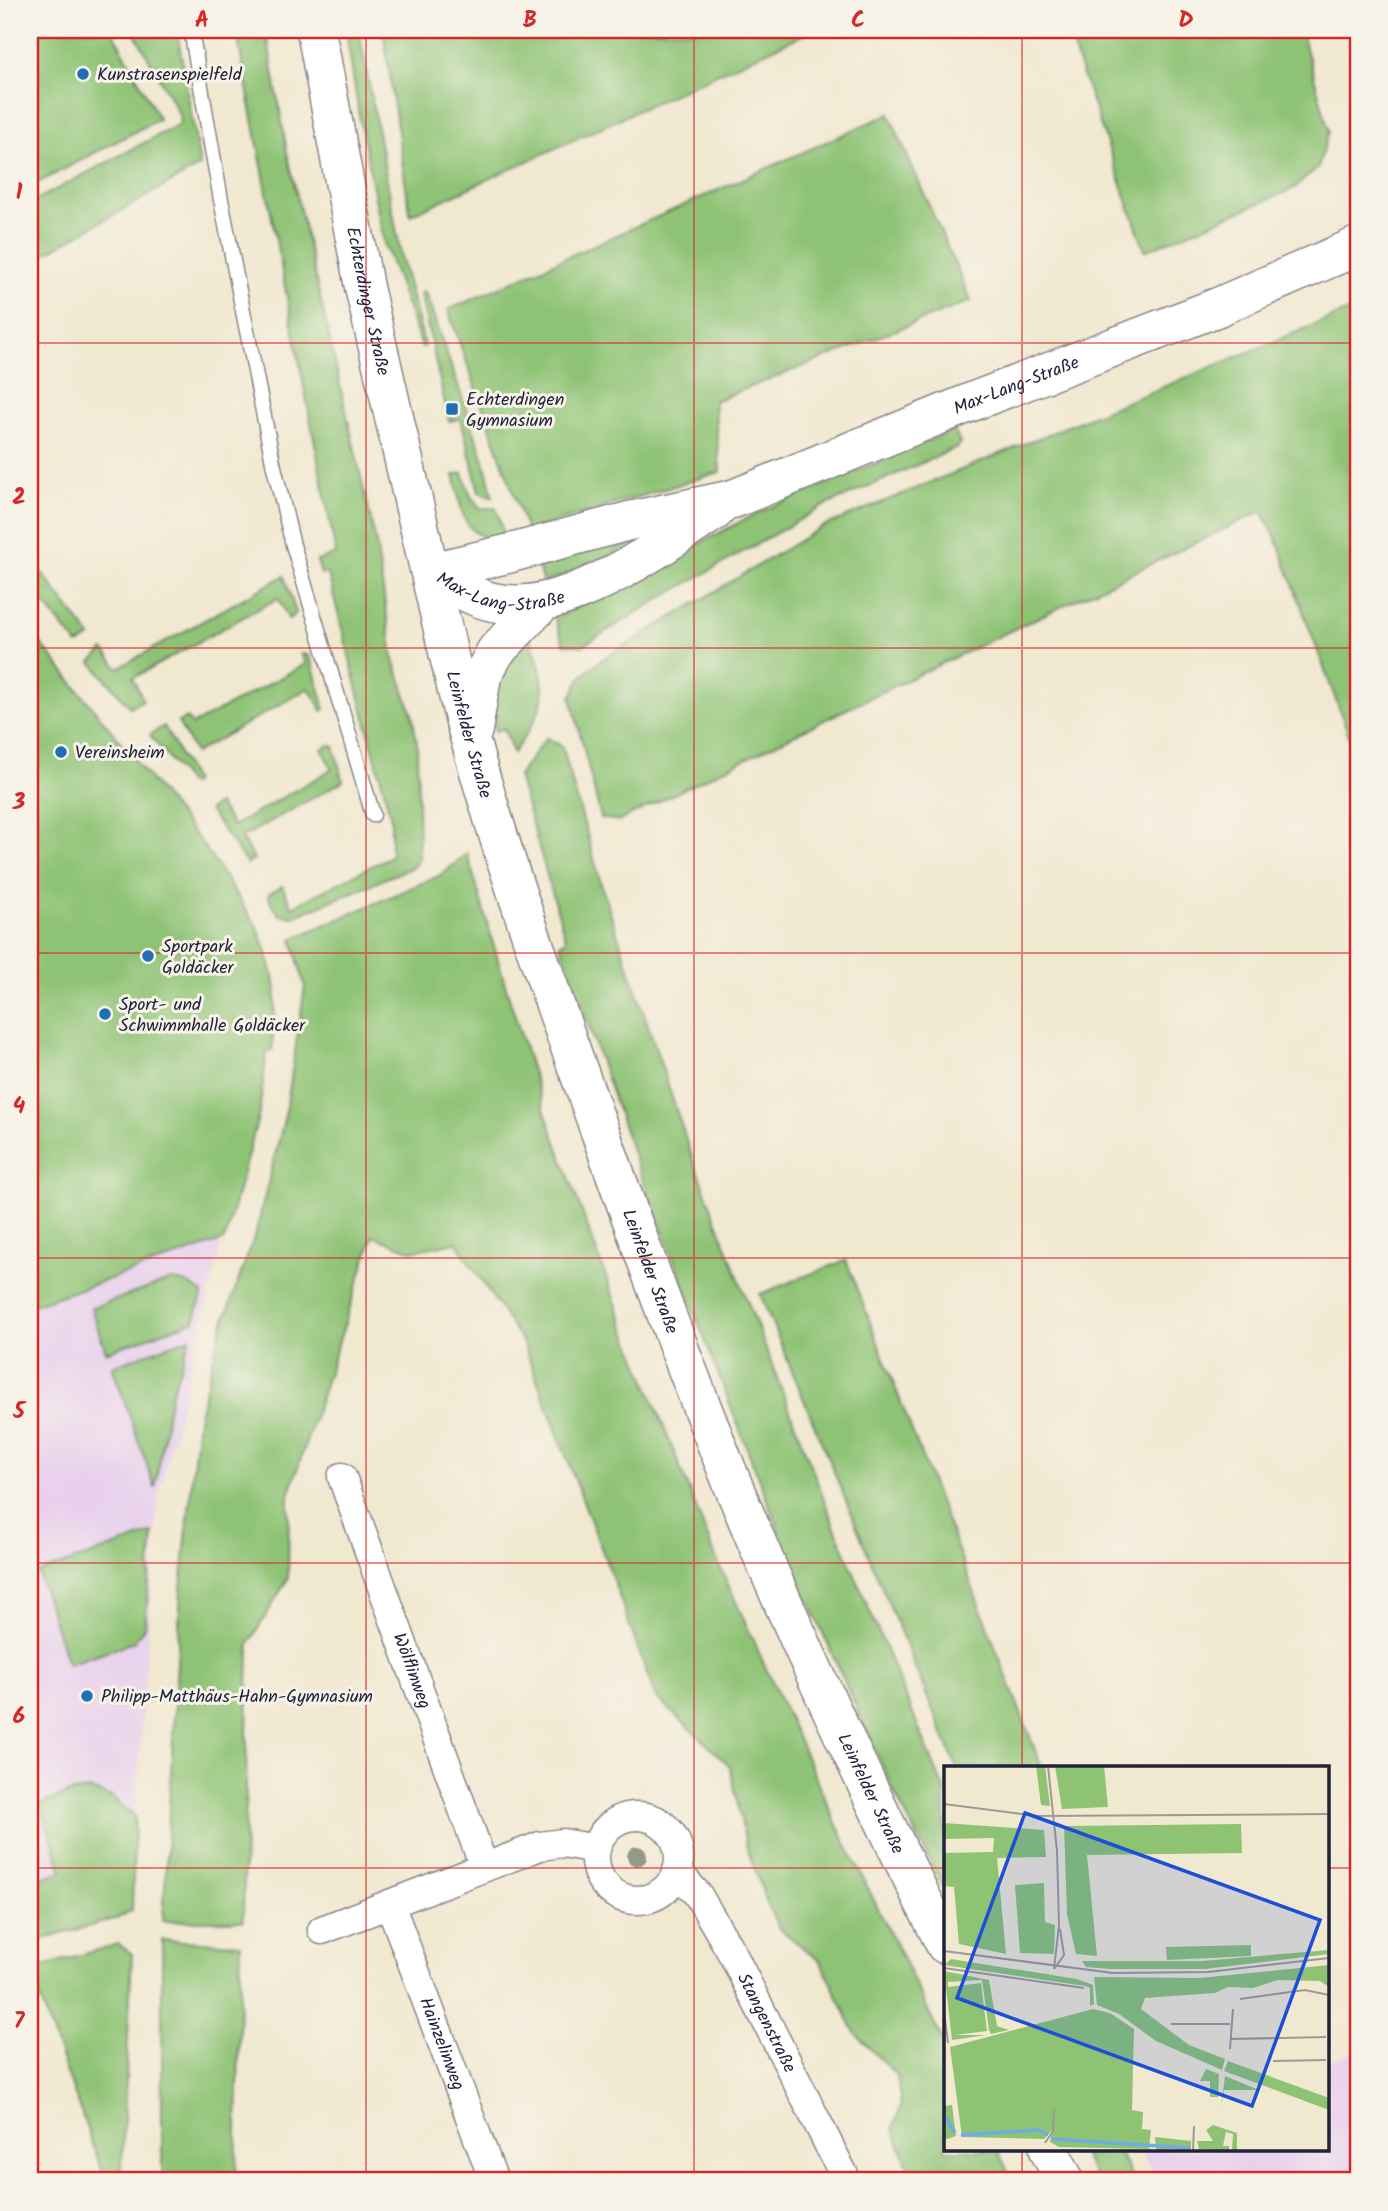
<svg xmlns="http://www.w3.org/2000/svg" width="1388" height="2211" font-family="Kalam,sans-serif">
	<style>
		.built { fill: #e9d1ed }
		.green { fill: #8ec374; stroke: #587258; stroke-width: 2 }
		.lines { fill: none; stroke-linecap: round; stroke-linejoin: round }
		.lane-casing { stroke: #8a8586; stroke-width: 17 }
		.street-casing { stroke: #8a8586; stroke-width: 31 }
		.secondary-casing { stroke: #8a8586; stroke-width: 41 }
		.lane { stroke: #fff; stroke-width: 14 }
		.street { stroke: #fff; stroke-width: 28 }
		.secondary { stroke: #fff; stroke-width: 38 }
		.tree { fill: #949a89 }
		.grid { fill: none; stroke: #d62828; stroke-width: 2; stroke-opacity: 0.55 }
		.poi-dot { fill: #1f6fb2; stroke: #f7f3e8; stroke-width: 2.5 }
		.labels { text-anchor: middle; stroke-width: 6; stroke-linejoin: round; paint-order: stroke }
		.poi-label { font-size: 18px; fill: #22223b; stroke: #f7f3e8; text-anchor: start }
		.street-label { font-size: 18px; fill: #22223b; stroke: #f7f3e8 }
		.inset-river { fill: none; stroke: #6eade1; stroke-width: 3.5 }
		.inset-road { fill: none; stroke: #9e9994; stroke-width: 2 }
		.view { fill: #1d4ed8; fill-opacity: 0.15; stroke: #1d4ed8; stroke-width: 3.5 }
		.inset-edge { fill: none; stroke: #22223b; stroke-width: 3.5 }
		.neatline { fill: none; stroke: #d62828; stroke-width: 2.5 }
		.grid-label { font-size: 23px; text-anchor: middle; font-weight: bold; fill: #d62828 }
	</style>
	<rect width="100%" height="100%" fill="#f7f3e8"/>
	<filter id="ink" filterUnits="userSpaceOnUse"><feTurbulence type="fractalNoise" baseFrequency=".0143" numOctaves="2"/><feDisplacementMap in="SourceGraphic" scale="14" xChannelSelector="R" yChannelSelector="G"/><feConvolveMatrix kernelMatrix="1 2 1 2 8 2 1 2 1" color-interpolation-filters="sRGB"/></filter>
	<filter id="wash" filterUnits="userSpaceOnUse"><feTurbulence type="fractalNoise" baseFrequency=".00686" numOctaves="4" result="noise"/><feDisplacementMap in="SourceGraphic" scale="28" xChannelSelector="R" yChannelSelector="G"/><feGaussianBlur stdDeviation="1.57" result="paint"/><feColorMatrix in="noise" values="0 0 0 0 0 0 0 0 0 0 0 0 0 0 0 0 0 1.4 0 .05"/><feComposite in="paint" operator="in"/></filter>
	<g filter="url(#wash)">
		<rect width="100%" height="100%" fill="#f1e8d0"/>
		<!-- built -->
		<path class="built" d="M222 1241 158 1499 129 1894 30 1929V1306Z
			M1358 2049V2181H1156L1142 2153 1150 2150H1327V2064Z"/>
		<!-- green -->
		<path class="green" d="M30 30H112L159 119 30 187Z
			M133 30H177L200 166 30 262V203L180 124 179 114Z
			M236 30H266L287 152 376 543 393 657 412 714 417 743 419 858 413 867 293 917 280 915 271 903 268 895 282 886 292 907 391 856V818L328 574H321L317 561 336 554Z
			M346 30H359L401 256 425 346 422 347 384 243 360 121Z
			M383 30H813L410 215Z
			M1067 30H1301L1329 131 1318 168 1293 189 1145 251Z
			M889 114 971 301 714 401 720 472 527 531 448 310Z
			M425 292 483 457 493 497 479 492 461 419 449 421 420 293Z
			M1358 307V760L1276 538 1262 511 871 697 619 821 601 818 571 697 581 677 598 662 822 527Z
			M954 430 960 443 956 448 826 505 656 601 582 646 564 644 555 619 757 513Z
			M463 473 471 497 480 508H496L505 539C460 541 463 511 454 475Z
			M634 533 638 542 581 569 543 583 536 560Z
			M39 569 91 637 78 645 30 587V575Z
			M284 576 296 613 289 620 278 598 133 678 143 700 130 707 91 662 104 650 118 668Z
			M30 630 204 846 256 925 266 949 276 988 272 1050 267 1051 259 1114 225 1238 222 1241 30 1306Z
			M530 636C536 656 546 679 542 700 538 719 524 738 513 753L504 728 495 731 489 706 498 662Z
			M301 654 308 655 311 660 325 709 322 711 309 688 195 753 178 722 187 718 192 725 306 664Z
			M164 726 194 781 190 785 150 735Z
			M546 738 562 746 603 891 693 1160 835 1528 945 1791V1890L895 1794 792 1564 637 1165 560 944 566 940 518 776Z
			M329 745 334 746 343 781 241 838 254 859 247 864 209 810 218 804 233 826 332 769 322 749Z
			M467 853 507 991 545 1112 626 1331 716 1558 836 1823 945 2045V2150H997L1013 2181H914L893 2128 901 2106 897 2076 855 2033 821 1962 779 1928 768 1906 746 1845 730 1766 655 1696 613 1579 523 1343 456 1242 412 1251 373 1236 289 1495 288 1578 249 1644 243 1921H163L181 1589 198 1419 220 1332 256 1232 286 1111 305 986 292 939 443 874Z
			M846 1260 1042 1768H957L760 1294Z
			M171 1280 185 1282 203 1293 194 1321 106 1352 91 1308Z
			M190 1338 170 1398 155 1488 112 1366Z
			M153 1533 145 1626 134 1642 68 1664 38 1573Z
			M90 1790 112 1797 135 1817 132 1910 118 1918 30 1943V1882L62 1871 40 1804 73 1792Z
			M162 1940 241 1944 236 2181H162Z
			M118 1944 132 1954 121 2181H106L35 1985 30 1987V1970Z
			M1081 2150H1118L1134 2181H1097Z"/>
	</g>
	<g filter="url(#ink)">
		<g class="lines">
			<defs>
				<path id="lane" d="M191 30 221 200 274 467 293 545 373 815"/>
				<g id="street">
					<path id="s1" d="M342 1477 484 1867"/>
					<circle cx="637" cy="1858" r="42"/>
					<path id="s2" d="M677 1871 698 1895 733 1955 847 2181"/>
					<path id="s3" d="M390 1904 494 2181"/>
					<path d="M322 1930 540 1846 563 1843 596 1849"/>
				</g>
				<g id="secondary">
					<path id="s4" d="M316 30 364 287 458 695C497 846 550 991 602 1137 657 1292 714 1446 780 1596 832 1714 887 1829 945 1944"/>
					<path id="s5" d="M431 572 511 553 629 521 733 499 974 401 1218 307 1358 246"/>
					<path id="s6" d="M431 572C451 583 470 597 493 602 564 619 659 547 716 510"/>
					<path d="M473 730 482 676 496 651 541 604"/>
					<path d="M1049 2150 1065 2181"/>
				</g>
			</defs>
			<!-- lane casing -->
			<use href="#lane" class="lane-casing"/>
			<!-- street casing -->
			<use href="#street" class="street-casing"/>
			<!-- secondary casing -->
			<use href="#secondary" class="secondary-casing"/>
			<!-- lane -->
			<use href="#lane" class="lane"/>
			<!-- street -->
			<use href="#street" class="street"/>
			<!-- secondary -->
			<use href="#secondary" class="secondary"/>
		</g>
		<!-- trees -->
		<circle class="tree" cx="637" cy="1856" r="10"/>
	</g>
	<!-- grid -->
	<path class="grid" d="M366 30V2181M694 30V2181M1022 30V1768M30 343H1358M30 648H1358M30 953H1358M30 1258H1358M30 1563H1358M30 1868H945M1327 1868H1358M1022 2150V2181"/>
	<!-- markers -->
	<g class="poi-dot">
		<circle cx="83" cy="74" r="7"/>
		<rect x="445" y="402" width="14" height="14" rx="3.5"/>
		<circle cx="61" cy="752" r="7"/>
		<circle cx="148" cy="956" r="7"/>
		<circle cx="105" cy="1014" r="7"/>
		<circle cx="87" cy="1696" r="7"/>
	</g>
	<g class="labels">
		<!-- poi labels -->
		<g class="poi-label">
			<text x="97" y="80">Kunstrasenspielfeld</text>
			<text x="466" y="405">Echterdingen<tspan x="466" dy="21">Gymnasium</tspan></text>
			<text x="75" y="758">Vereinsheim</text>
			<text x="162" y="952">Sportpark<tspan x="162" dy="21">Goldäcker</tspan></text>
			<text x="119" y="1010">Sport- und<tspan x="119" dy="21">Schwimmhalle Goldäcker</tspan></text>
			<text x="101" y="1702">Philipp-Matthäus-Hahn-Gymnasium</text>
		</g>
		<!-- street labels -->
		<g class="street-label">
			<text dy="6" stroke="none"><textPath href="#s4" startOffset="276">Echterdinger Straße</textPath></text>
			<text dy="6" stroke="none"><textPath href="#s5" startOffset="616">Max-Lang-Straße</textPath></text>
			<text dy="6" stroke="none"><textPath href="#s6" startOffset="75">Max-Lang-Straße</textPath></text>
			<text dy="6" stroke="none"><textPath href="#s4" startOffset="721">Leinfelder Straße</textPath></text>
			<text dy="6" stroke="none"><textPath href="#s4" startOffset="1288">Leinfelder Straße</textPath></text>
			<text dy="6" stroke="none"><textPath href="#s1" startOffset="206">Wölflinweg</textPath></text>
			<text dy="6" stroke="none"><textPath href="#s4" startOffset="1855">Leinfelder Straße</textPath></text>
			<text dy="6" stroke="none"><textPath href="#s2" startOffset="177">Stangenstraße</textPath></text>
			<text dy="6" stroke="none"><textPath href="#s3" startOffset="149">Hainzelinweg</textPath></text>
		</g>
	</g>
	<!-- overview -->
	<g transform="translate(944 1766)">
		<rect width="385" height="385" fill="#f1e8d0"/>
		<path d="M92 0H101L106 40 97 39ZM111 0H160L164 41 118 43ZM0 57 100 64 102 91 53 92 62 188 15 178 10 121 0 120V87L49 86 50 72 0 73ZM297 58 298 87 143 89 153 190 132 188 123 148 120 60ZM100 117 101 156 111 159 110 188 76 187 71 119ZM307 179V190L223 194 222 181ZM385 184V188L261 203H166L142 201 138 195H258ZM7 193 133 213 149 219 150 238 146 240V222L141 220 0 199ZM385 199V221L376 215 334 214 309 222 284 221 271 227 201 232 197 243 245 279 281 293 278 304 212 275 175 248 153 239 150 211 256 212ZM0 205 45 214 53 260 65 264 47 268 45 264 38 214 4 216V221L37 217 43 265 11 269H42L8 274ZM149 243 166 247 190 263 188 344 199 346 198 363 207 364 205 383 115 381 106 376 108 364 100 373 18 371 6 281ZM284 295 385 332V344L280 305ZM262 303 275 308 274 331H266V315H256ZM281 310 315 324H280L277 342ZM8 339 12 370 0 374V340ZM269 359 293 367V385H288L289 368 282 366 279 380H285V385L255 383 253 375H269L262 364ZM211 371 247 375V383L212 384Z" fill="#8ec374"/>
		<path class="inset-river" d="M0 349 11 367M17 369 95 364 104 369M108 373 246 382"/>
		<path class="inset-road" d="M104 0 113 85 115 159 110 203M0 38 94 50 385 48M0 185 169 207 264 206 385 192M0 202 140 222M110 203 120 189 116 163M296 233 361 224 385 229M0 245 4 277M227 258H286M385 259V309M286 273 382 271M286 283 289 243M329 295 382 294M101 377 109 365 110 344M249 385 250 360"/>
		<path class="view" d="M81 47 376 154 308 340 13 232Z"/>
		<rect width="385" height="385" class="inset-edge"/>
	</g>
	<!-- margin -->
	<rect width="1388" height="2211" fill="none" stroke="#f7f3e8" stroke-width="77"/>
	<rect x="38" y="38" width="1312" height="2134" class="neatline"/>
	<g class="grid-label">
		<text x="202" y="27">A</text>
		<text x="530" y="27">B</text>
		<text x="858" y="27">C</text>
		<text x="1186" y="27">D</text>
		<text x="19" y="199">1</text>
		<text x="19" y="504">2</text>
		<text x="19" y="809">3</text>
		<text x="19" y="1113">4</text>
		<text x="19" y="1418">5</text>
		<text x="19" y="1723">6</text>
		<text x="19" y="2028">7</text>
	</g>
</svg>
